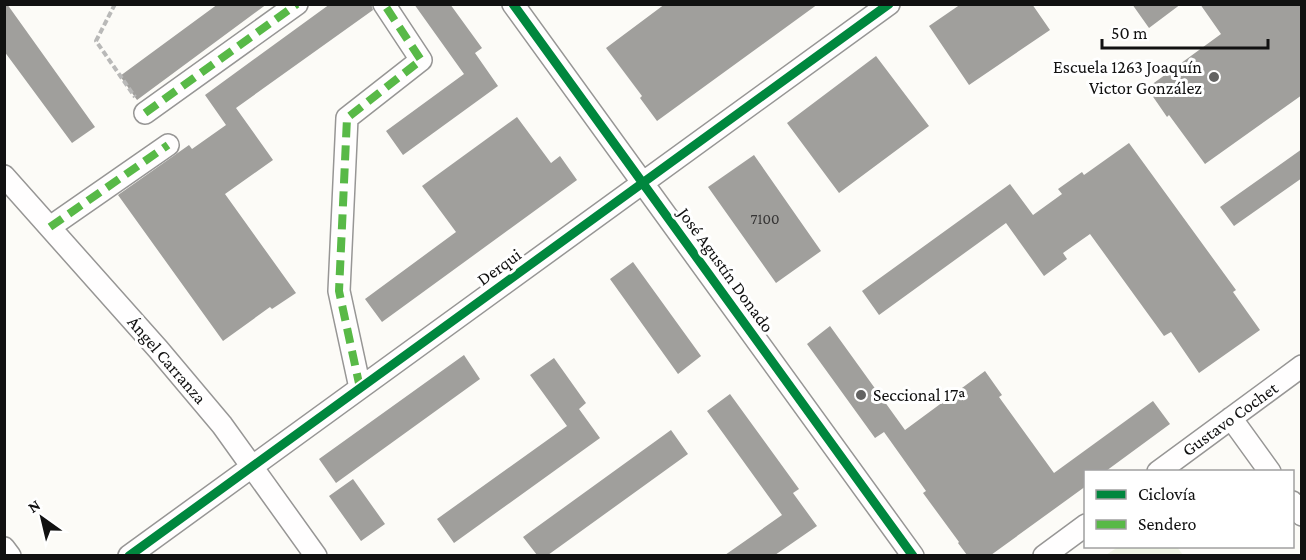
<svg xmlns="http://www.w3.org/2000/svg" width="1306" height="560" font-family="'Crimson Pro',serif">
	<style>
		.pitch { fill: #eff4e3 }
		.building { fill: #a09f9c }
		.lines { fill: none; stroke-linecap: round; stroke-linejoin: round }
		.street-casing { stroke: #979695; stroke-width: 24 }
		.path { stroke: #b9b9b8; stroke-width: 4; stroke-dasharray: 6 3; stroke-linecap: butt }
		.street { stroke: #fffefe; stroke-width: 21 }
		.quiet { stroke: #58b947; stroke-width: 8; stroke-dasharray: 15 8; stroke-linecap: butt }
		.cycleway-casing { stroke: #fff; stroke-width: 13 }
		.cycleway { stroke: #00873e; stroke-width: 9 }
		.poi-dot { fill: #636362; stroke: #fff; stroke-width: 2 }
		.labels { text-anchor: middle; stroke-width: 6; stroke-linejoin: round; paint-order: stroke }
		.number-label { font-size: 15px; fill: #353434 }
		.poi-label { font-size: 18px; fill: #111; stroke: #fff; text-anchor: end }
		.street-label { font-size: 18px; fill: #111; stroke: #fff }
	</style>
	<rect width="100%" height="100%" fill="#fcfbf7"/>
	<!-- pitch -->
	<path class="pitch" d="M1118 547H1177L1183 555H1106Z"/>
	<!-- building -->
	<path class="building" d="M4 4H7L95 127 72 143 4 51Z
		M218 4H267L137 100 120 76Z
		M330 4H371L373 10 236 108 273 160 225 194 296 293 272 309 270 307 223 341 118 195 189 145 192 149 226 125 205 95Z
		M414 4H450L482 48 475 53 498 86 403 155 386 131 464 74Z
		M665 4H818L657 121 640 98 642 96 606 48Z
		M961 4H1032L1050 30 969 85 929 26Z
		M1132 4H1181L1149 28Z
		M1200 4H1302V95L1205 164 1169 115 1167 117 1147 88 1221 34Z
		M876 56 929 126 839 193 787 123Z
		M517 117 551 163 560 156 577 180 382 322 365 299 456 232 422 186Z
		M1129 143 1236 290 1233 292 1260 330 1199 373 1171 332 1164 336 1090 234 1063 253 1067 259 1044 276 1006 223 879 315 862 291 1010 184 1033 215 1062 194 1058 189 1082 172 1084 175Z
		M1302 149V178L1234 226 1220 207Z
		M754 155 821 251 776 283 708 187Z
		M633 262 701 356 678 374 610 279Z
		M830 326 905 430 985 371 1002 395 999 397 1054 473 1153 401 1170 424 1106 471H1086V486L991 555H967L958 543 959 542 923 493 926 491 884 432 875 438 807 344Z
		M464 355 480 379 336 483 319 459Z
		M554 358 586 403 579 409 600 438 454 543 437 519 567 426 530 375Z
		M730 394 799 489 793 493 817 526 775 555H725L782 515 707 411Z
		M671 430 688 454 548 555H537L523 537Z
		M353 479 385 524 361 541 329 496Z"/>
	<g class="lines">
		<defs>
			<path id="street" d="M513 4 913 556
				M145 113 297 4
				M4 176 158 349 222 425 316 556
				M50 227 168 145
				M360 388 339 291 347 118 421 60 384 4
				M1231 418 1270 472
				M1158 472 1302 366
				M1292 502 1302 515
				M4 548 10 556
				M129 556 889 4
				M1044 556 1086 525"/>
		</defs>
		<!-- street casing -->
		<use href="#street" class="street-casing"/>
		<!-- path -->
		<path class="path" d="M115 4 96 41 135 97"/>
		<!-- street -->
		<use href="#street" class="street"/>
		<!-- quiet -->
		<path class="quiet" d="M145 113 297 4
			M50 227 168 145
			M360 388 339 291 347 118 421 60 384 4"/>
		<defs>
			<path id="cycleway" d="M513 4 913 556
				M129 556 889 4"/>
		</defs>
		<!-- cycleway casing -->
		<use href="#cycleway" class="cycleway-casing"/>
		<!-- cycleway -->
		<use href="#cycleway" class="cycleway"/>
	</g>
	<!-- markers -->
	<g class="poi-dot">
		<circle cx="1214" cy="77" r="6"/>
		<circle cx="861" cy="395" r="6"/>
	</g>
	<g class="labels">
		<!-- number labels -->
		<g class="number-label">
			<text x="765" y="224">7100</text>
		</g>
		<!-- poi labels -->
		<g class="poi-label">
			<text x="1202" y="73">Escuela 1263 Joaquín<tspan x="1202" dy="21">Victor González</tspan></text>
			<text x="873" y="401" text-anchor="start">Seccional 17ª</text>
		</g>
		<!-- street labels -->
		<g class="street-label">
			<text transform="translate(499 267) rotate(-36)" y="6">Derqui</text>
			<text transform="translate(726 270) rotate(54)" y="6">José Agustín Donado</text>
			<text transform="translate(167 360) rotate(49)" y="6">Ángel Carranza</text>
			<text transform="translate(1230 419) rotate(-36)" y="6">Gustavo Cochet</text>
		</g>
	</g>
	<!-- border -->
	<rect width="1306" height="560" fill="none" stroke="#111111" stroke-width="12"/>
	<!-- legend -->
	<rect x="1084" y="470" width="210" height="78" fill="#ffffff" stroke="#a0a0a0" stroke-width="1.5"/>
	<rect x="1096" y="490" width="30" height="9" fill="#00873e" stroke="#a0a0a0" stroke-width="1.5"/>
	<text x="1138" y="500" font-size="18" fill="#111111">Ciclovía</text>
	<rect x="1096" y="520" width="30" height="9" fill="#58b947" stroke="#a0a0a0" stroke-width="1.5"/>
	<text x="1138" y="530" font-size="18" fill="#111111">Sendero</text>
	<!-- north arrow -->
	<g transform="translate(42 518) rotate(326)" stroke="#ffffff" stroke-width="4.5" paint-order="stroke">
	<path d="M0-4.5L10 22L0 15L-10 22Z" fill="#111111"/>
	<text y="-9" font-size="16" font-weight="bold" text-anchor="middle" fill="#111111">N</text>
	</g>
	<!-- scale -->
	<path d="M1102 39v9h166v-9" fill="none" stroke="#111111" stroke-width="3"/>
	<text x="1111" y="39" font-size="18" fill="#111111" stroke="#ffffff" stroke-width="4.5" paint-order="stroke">50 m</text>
</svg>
